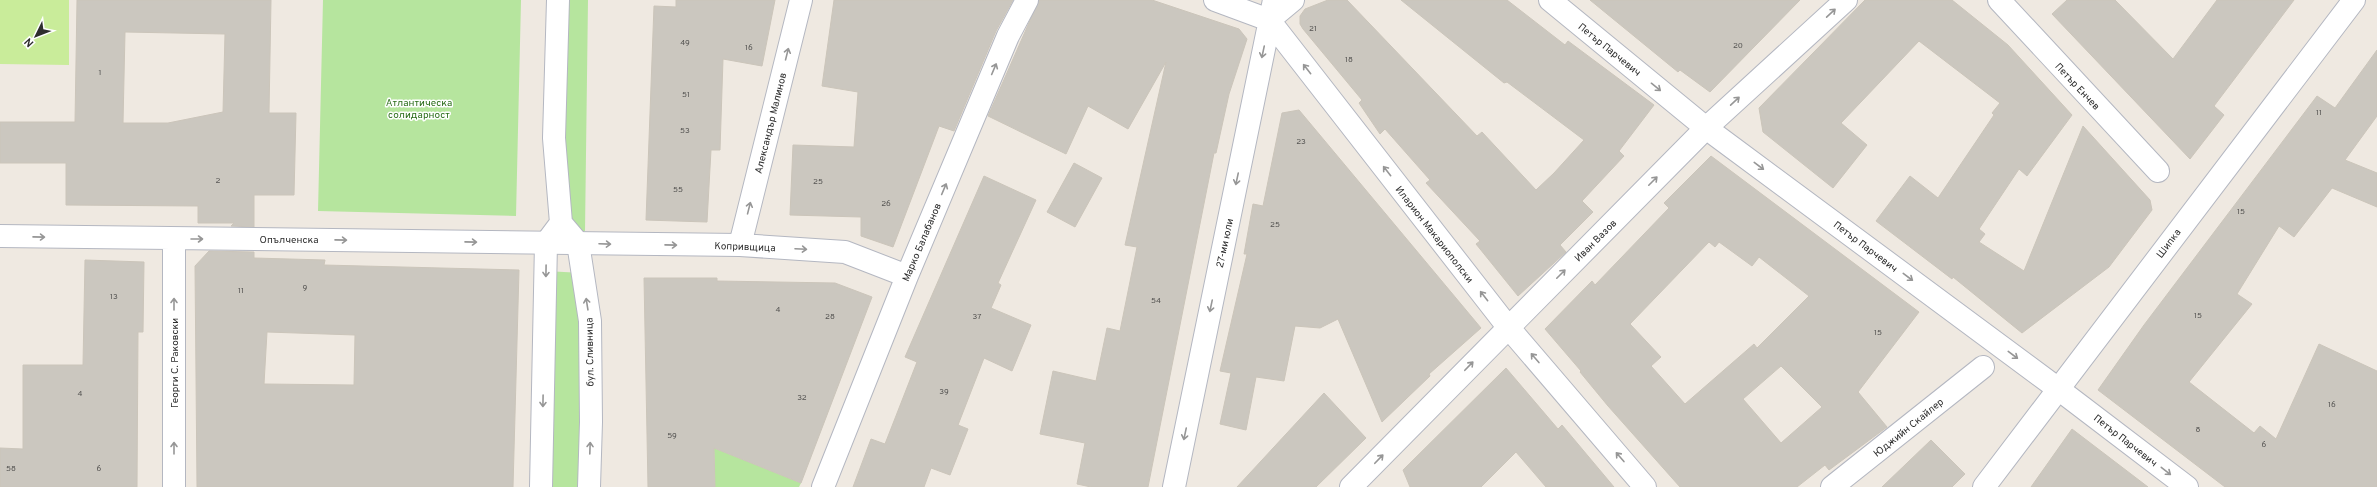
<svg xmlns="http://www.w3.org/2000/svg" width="2377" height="487" font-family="Overpass,sans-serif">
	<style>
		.green { fill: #b6e59e }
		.pitch { fill: #c9ec9a }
		.building { fill: #cbc7bf; stroke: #cbc5ba; fill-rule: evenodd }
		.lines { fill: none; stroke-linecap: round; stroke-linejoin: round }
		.street-casing { stroke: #b4b7c1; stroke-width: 24 }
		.secondary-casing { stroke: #b4b7c1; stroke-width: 24 }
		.street { stroke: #fff; stroke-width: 22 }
		.secondary { stroke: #fff; stroke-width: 22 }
		.oneway { stroke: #969696 }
		.labels { text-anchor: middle; stroke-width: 3; stroke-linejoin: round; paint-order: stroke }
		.number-label { font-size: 8px; fill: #555452 }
		.street-label { font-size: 10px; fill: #2e2e2e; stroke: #fff }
		.park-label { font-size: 10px; fill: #2c6e1b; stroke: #fff }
	</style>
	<rect width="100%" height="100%" fill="#efe9e1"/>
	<!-- green -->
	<path class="green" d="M323 0H521L516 216 318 211Z
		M558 0H588L585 231 569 232Z
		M546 271 582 273 588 487H541Z
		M714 448 801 483 799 487H715Z"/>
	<!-- pitch -->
	<path class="pitch" d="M0 0H69V65L0 64Z"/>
	<!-- building -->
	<path class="building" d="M77 0H271L269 113H296L294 195H254V227L231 226 234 223H198V206L66 205V163H0V122H75ZM125 32 225 34 223 112 168 123H123Z
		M676 0H775L762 66 723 59 720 150H711L707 222 646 220 654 6 676 7Z
		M834 0H1013L996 31 954 131 939 126 893 247 861 236V217L790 215 793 145 854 147 858 92 822 86Z
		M1039 0H1152L1239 29 1247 39 1229 94 1216 153H1214L1148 487H1091L1077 484 1085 443 1040 434 1053 371 1096 381 1107 328 1120 331 1137 247 1125 245 1166 62 1128 129 1088 106 1066 154 988 116Z
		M1328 0H1347L1477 136 1482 132 1536 190 1554 173 1584 140 1507 82 1504 83 1401 0H1507L1565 45 1568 41 1654 105 1619 151 1624 156 1582 201 1593 212 1560 245 1566 252 1518 296 1476 244 1480 241 1426 183 1430 180 1385 129 1380 134 1359 103 1362 100 1303 29 1300 24V16L1305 9Z
		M1590 0H1800L1710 92 1680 70 1678 72Z
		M1865 0H1952L2008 45 2072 115 2027 176 2019 169 1979 229 1985 234 1979 242 2024 271 2083 126 2150 200 2152 210 2109 267 2022 333 1953 277 1952 279 1876 221 1910 176 1938 198 1994 115 1992 113 2000 103 1919 41 1841 123 1867 145 1833 188 1763 132 1759 108Z
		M2067 0H2115L2173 59 2217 0H2294L2214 106 2224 115 2190 159 2052 14Z
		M2377 50V116L2345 160 2377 173V207L2332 188 2294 237 2279 226 2237 294 2252 304 2189 382 2254 433 2260 426 2276 439 2319 344 2377 371V487H2225L2098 390 2144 325 2317 96 2335 108Z
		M1299 110 1481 328 1429 374 1430 376 1382 422 1338 319 1320 328 1295 326 1284 381 1256 377 1246 430 1220 424 1231 373 1220 371 1247 254H1244L1253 204 1263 206 1282 113Z
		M1711 156 1919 312 1858 392 1887 427 1829 470 1825 465 1797 487H1680L1608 406 1580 372 1581 371 1545 329 1592 281 1595 285 1669 208 1664 203ZM1709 242 1715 247 1719 242 1752 266 1759 257 1809 296 1757 348 1754 344 1685 404 1651 366 1661 357 1630 324ZM1781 366 1822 407 1781 443 1743 399Z
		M1074 163 1102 178 1075 227 1047 212Z
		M984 176 1036 200 998 283 1001 285 991 308 1031 325 1012 371 984 358 958 425 968 429 950 475 931 468 924 487H853L871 439 885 444 917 362 905 357Z
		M209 251 254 252V258L325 260 324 265 519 270 513 487H197L195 266ZM267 332 355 335 354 385 264 384Z
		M85 260 144 262 143 332H138L137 487H0V448L23 449V365H83Z
		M644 278H717V281L835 283 872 297 801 483 714 448 715 487H648Z
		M1506 368 1558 429 1562 425 1614 487H1546L1516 452 1481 487H1410L1403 470Z
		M1324 393 1366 438 1316 487H1237Z
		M2072 429 2148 487H2031Z
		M1931 440 1965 474 1952 487H1882Z"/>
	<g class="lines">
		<defs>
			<path id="street" d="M1215 0 1269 20 1508 327 1645 487
				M1550 0 1706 128 2057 388 2187 487
				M1999 0 2158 171
				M1269 20 1293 0
				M0 236 740 245 845 252 907 276
				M174 239V487
				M740 245 801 0
				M823 487 907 276 1008 36 1027 0
				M1174 487 1274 0
				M1351 487 1706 128 1846 0
				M1832 487 1983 367"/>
			<path id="secondary" d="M558 0 554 138 561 223 578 243 590 321 591 422 589 487
				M541 487 546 243 561 223
				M1984 487 2354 0"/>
		</defs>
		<!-- street casing -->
		<use href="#street" class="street-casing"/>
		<!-- secondary casing -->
		<use href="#secondary" class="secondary-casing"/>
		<!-- street -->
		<use href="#street" class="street"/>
		<!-- secondary -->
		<use href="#secondary" class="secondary"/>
	</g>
	<!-- one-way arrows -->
	<defs><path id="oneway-shaft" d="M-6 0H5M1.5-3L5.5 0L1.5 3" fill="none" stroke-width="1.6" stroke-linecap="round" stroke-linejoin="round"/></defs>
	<g class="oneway">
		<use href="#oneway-shaft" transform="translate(1831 13) rotate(-43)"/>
		<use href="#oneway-shaft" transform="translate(1263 52) rotate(102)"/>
		<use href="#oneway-shaft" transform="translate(787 54) rotate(-76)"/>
		<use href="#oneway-shaft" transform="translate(994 69) rotate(-67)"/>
		<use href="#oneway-shaft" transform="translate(1307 69) rotate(-128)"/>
		<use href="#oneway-shaft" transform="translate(1656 87) rotate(39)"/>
		<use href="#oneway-shaft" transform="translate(1735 101) rotate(-43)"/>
		<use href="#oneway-shaft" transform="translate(1759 166) rotate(37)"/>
		<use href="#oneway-shaft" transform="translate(1387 171) rotate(-128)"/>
		<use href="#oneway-shaft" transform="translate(1237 179) rotate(102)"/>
		<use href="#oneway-shaft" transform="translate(1653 181) rotate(-45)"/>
		<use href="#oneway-shaft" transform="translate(944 189) rotate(-67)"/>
		<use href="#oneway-shaft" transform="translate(749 208) rotate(-76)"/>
		<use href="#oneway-shaft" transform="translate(39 237) rotate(1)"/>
		<use href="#oneway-shaft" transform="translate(197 239)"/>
		<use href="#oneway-shaft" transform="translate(341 240) rotate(1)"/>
		<use href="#oneway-shaft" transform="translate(471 242) rotate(1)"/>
		<use href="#oneway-shaft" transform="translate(605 244) rotate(2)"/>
		<use href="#oneway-shaft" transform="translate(671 245) rotate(1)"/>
		<use href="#oneway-shaft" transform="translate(801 249) rotate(3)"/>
		<use href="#oneway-shaft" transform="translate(546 271) rotate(91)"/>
		<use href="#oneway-shaft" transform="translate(1561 274) rotate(-45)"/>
		<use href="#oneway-shaft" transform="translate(1908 277) rotate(37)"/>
		<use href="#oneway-shaft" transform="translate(1484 296) rotate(-128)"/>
		<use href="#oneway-shaft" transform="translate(174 304) rotate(-90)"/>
		<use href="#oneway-shaft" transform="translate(587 304) rotate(-99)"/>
		<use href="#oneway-shaft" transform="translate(1211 306) rotate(102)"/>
		<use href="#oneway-shaft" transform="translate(2013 355) rotate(37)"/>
		<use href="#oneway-shaft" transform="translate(1535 358) rotate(-131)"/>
		<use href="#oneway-shaft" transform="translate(1469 366) rotate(-46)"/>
		<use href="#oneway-shaft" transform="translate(543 401) rotate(91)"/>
		<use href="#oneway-shaft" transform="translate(1185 434) rotate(102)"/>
		<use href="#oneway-shaft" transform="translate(174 448) rotate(-90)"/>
		<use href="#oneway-shaft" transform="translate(590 448) rotate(-88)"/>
		<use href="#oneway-shaft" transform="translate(1620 457) rotate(-131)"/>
		<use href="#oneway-shaft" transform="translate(1379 459) rotate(-46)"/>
		<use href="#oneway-shaft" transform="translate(2166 471) rotate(38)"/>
	</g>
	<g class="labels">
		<!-- number labels -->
		<g class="number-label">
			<text x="1313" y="31">21</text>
			<text x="685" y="45">49</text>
			<text x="1738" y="48">20</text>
			<text x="749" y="50">16</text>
			<text x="1349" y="62">18</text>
			<text x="100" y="75">1</text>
			<text x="686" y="97">51</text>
			<text x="2319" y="115">11</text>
			<text x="685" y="133">53</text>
			<text x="1301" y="144">23</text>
			<text x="218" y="183">2</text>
			<text x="818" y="184">25</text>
			<text x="678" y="192">55</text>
			<text x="886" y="206">26</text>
			<text x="2241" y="214">15</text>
			<text x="1275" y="227">25</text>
			<text x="305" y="290">9</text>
			<text x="241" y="293">11</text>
			<text x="114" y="299">13</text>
			<text x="1156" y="303">54</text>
			<text x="778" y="312">4</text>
			<text x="2198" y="318">15</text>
			<text x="830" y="319">28</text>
			<text x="977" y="319">37</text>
			<text x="1878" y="335">15</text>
			<text x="944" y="394">39</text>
			<text x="80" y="396">4</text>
			<text x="802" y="400">32</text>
			<text x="2332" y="407">16</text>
			<text x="2198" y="432">8</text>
			<text x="672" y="438">59</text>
			<text x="2264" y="447">6</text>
			<text x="11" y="471">58</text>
			<text x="99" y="471">6</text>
		</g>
		<!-- street labels -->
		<g class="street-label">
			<text transform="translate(1610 49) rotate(39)" y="4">Петър Парчевич</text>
			<text transform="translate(2078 86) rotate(47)" y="4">Петър Енчев</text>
			<text transform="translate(770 123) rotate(-76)" y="4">Александър Малинов</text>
			<text transform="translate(1435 234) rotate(52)" y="4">Иларион Макариополски</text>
			<text x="289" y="243">Опълченска</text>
			<text transform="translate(1595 240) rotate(-45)" y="4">Иван Вазов</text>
			<text transform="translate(921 242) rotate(-67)" y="4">Марко Балабанов</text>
			<text transform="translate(1224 243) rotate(-78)" y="4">27-ми юли</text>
			<text transform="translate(2168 243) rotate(-53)" y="4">Шипка</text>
			<text transform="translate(745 246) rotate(2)" y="4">Копривщица</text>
			<text transform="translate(1866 246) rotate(37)" y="4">Петър Парчевич</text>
			<text transform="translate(589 352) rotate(-91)" y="4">бул. Сливница</text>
			<text transform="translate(174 363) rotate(-90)" y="4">Георги С. Раковски</text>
			<text transform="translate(1908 427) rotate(-39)" y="4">Юджийн Скайлер</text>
			<text transform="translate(2126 440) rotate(38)" y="4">Петър Парчевич</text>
		</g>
		<!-- park labels -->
		<g class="park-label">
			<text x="419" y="106">Атлантическа<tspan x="419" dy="12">солидарност</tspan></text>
		</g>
	</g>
	<!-- north arrow -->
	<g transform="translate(36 36) rotate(227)" stroke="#ffffff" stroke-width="3" paint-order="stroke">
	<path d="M0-3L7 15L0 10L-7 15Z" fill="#2e2e2e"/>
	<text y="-6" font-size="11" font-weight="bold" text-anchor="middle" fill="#2e2e2e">N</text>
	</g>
</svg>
